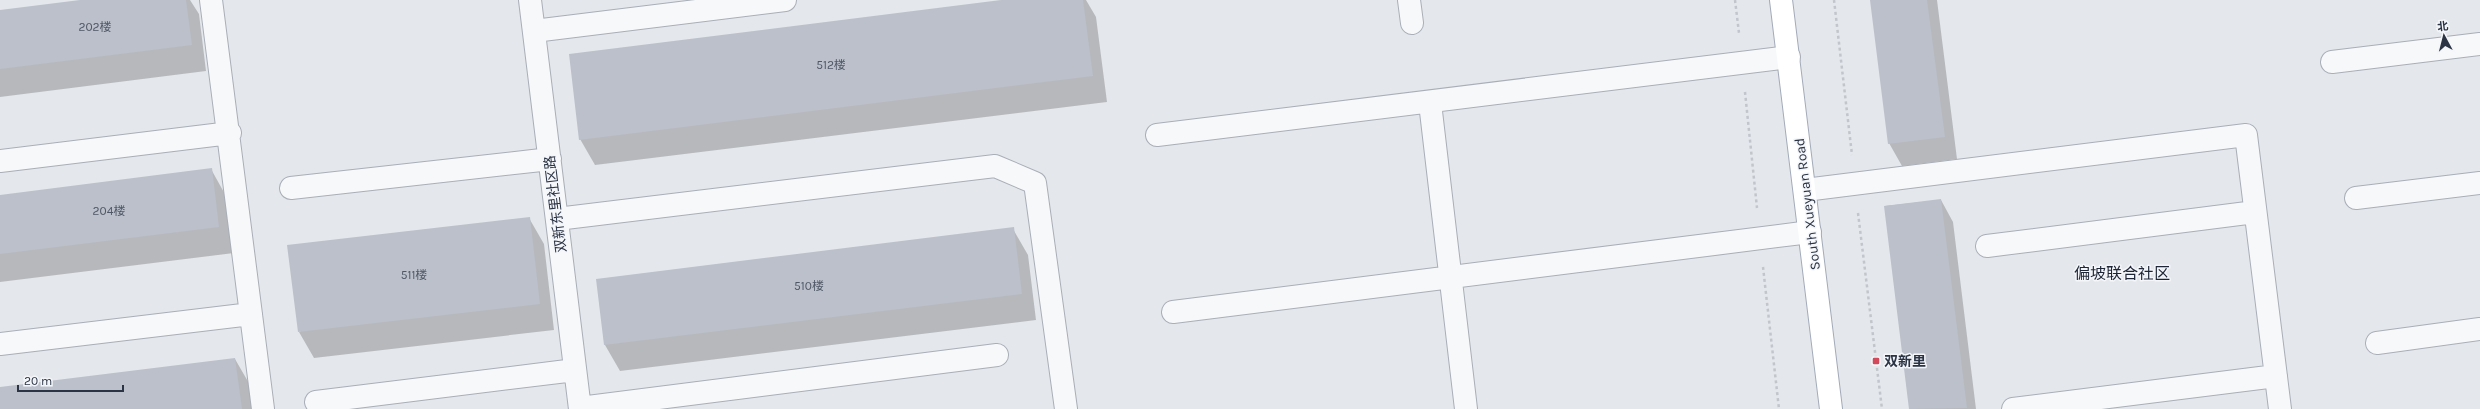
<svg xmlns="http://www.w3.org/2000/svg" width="2480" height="409" font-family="Karla,'Noto Sans SC',sans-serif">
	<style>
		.shadow { fill: #0003 }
		.building { fill: #bbc0ca }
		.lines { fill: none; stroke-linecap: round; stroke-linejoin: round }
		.minor-casing { stroke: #a9aeb7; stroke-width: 24 }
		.major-casing { stroke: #a3abb8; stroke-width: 24 }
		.path { stroke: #c2c5cb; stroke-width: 2.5; stroke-dasharray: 3 3; stroke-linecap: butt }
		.minor { stroke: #f7f8fa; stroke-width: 22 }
		.major { stroke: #fff; stroke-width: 22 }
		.poi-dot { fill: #d1495b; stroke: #f4f6f9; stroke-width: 1.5 }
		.labels { text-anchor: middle; stroke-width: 3; stroke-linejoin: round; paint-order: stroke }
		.number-label { font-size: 12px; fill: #4f5766 }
		.street-label { font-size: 14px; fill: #2b3445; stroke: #f4f6f9 }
		.poi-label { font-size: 14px; font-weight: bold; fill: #2b3445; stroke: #f4f6f9; text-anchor: start }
		.quarter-label { font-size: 16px; fill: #1d2536; stroke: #f4f6f9 }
	</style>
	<rect width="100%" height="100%" fill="#e4e7ec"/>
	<!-- shadow -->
	<path class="shadow" d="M88 0H190L199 14 206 71 0 97V11Z
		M1009 0H1086L1096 17 1107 102 595 165 580 139Z
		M1871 0H1937L1957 159 1902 166 1889 143Z
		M211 169 226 196 234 253 0 282V196Z
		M1941 200 1953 222 1976 409H1910L1885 206Z
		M529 218 544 244 554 330 314 358 299 332Z
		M1013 229 1028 255 1036 320 620 371 605 345 597 280Z
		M235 359 250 385 253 409H0V388Z"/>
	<!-- building -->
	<path class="building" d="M80 0H186L192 45 0 69V10Z
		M1001 0H1083L1093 76 579 140 569 54Z
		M1870 0H1927L1945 137 1888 144Z
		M212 168 219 227 0 254V195Z
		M1941 199 1967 408 1909 409 1884 206Z
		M530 217 540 304 298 332 287 245Z
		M1014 227 1022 294 604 345 596 279Z
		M235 358 242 409H0V387Z"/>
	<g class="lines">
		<defs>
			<path id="minor" d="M211 0 263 409
				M530 0 580 409
				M1409 0 1412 23
				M534 31 785 0
				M2332 62 2480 44
				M1430 103 1466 409
				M1157 135 1789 57
				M0 161 230 133
				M291 188 550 159
				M1805 190 2246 135 2280 409
				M2356 198 2480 183
				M557 219 995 166 1035 183 1066 409
				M1987 246 2255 212
				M1173 312 1810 232
				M2377 343 2480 329
				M0 344 251 314
				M316 402 575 370
				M580 408 997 355
				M2013 409 2276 376"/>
			<path id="major" d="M1781 0 1831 409"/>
		</defs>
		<!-- minor casing -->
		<use href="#minor" class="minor-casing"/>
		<!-- major casing -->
		<use href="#major" class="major-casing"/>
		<!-- path -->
		<path class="path" d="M1735 0 1739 33
			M1834 0 1852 155
			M1745 92 1757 208
			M1858 213 1882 409
			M1763 267 1779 409"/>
		<!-- minor -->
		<use href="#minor" class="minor"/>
		<!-- major -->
		<use href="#major" class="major"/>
	</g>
	<!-- markers -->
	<rect class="poi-dot" x="1872" y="357" width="8" height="8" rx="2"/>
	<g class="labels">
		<!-- number labels -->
		<g class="number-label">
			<text x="95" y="31">202楼</text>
			<text x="831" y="69">512楼</text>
			<text x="109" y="215">204楼</text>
			<text x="414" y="279">511楼</text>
			<text x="809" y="290">510楼</text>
		</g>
		<!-- street labels -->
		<g class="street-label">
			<text transform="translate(555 204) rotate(-97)" y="5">双新东里社区路</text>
			<text transform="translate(1807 204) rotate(-97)" y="5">South Xueyuan Road</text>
		</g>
		<!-- poi labels -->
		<g class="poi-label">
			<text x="1884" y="366">双新里</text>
		</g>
		<!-- quarter labels -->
		<g class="quarter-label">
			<text x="2122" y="279">偏坡联合社区</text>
		</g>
	</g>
	<!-- north arrow -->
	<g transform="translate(2444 36) rotate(353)" stroke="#f4f6f9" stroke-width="3" paint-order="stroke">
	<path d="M0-3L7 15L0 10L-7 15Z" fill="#2b3445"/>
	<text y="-6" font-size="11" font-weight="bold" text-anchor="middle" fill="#2b3445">北</text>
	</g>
	<!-- scale -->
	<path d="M18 385v6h105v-6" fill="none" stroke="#2b3445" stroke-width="2"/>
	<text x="24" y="385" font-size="12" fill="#2b3445" stroke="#f4f6f9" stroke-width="3" paint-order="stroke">20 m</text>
</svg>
